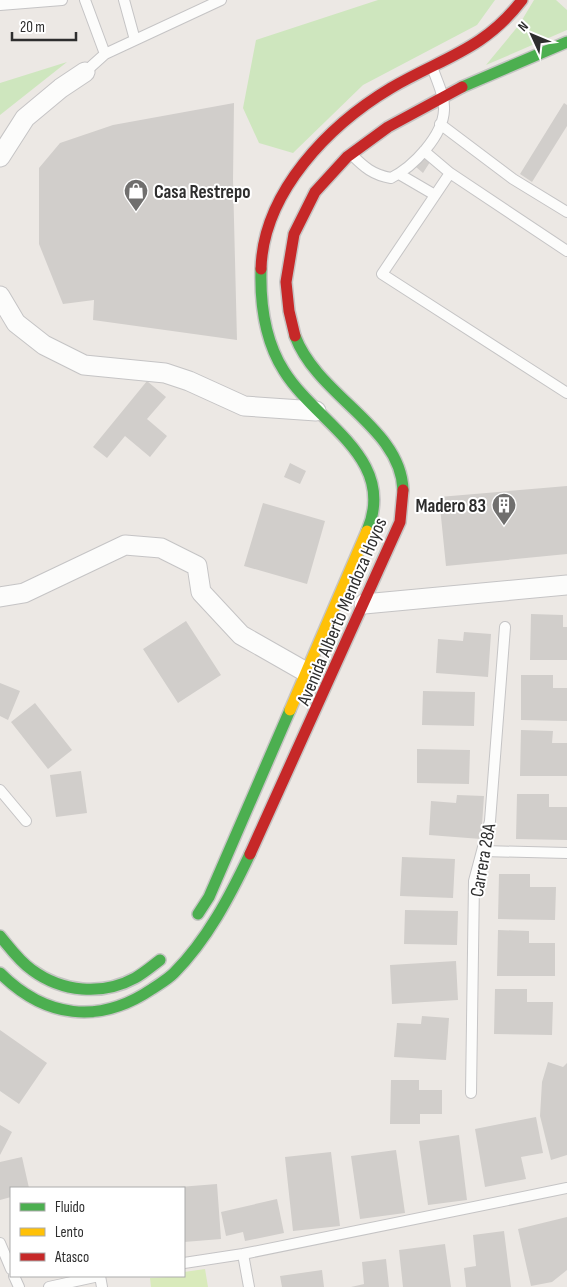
<svg xmlns="http://www.w3.org/2000/svg" width="567" height="1287" font-family="'Sofia Sans Condensed',sans-serif">
	<style>
		.green { fill: #cee6be }
		.pitch { fill: #d9eabb }
		.building { fill: #d1cecb }
		.lines { fill: none; stroke-linecap: round; stroke-linejoin: round }
		.lane-casing { stroke: #c5c4c5; stroke-width: 12 }
		.street-casing { stroke: #c5c4c5; stroke-width: 21 }
		.fast-casing { stroke: #c6c5c4; stroke-width: 14 }
		.slow-casing { stroke: #c6c5c4; stroke-width: 14 }
		.jam-casing { stroke: #c6c5c4; stroke-width: 14 }
		.lane { stroke: #fcfcfb; stroke-width: 10 }
		.street { stroke: #fcfcfb; stroke-width: 19 }
		.fast { stroke: #4caf50; stroke-width: 11 }
		.slow { stroke: #ffc107; stroke-width: 11 }
		.jam { stroke: #c62828; stroke-width: 11 }
		.labels { text-anchor: middle; stroke-width: 4; stroke-linejoin: round; paint-order: stroke }
		.poi-label { font-size: 19px; font-weight: bold; fill: #2e2e2e; stroke: #fff; text-anchor: start }
		.street-label { font-size: 19px; fill: #2e2e2e; stroke: #fff }
	</style>
	<rect width="100%" height="100%" fill="#ece8e4"/>
	<!-- green -->
	<path class="green" d="M378 0H495L477 25 363 85 293 153 259 143 243 108 256 40Z
		M534 0H556L567 10V30L486 65 519 25Z
		M67 62 0 115V83Z"/>
	<!-- pitch -->
	<path class="pitch" d="M205 1269 208 1287H151L150 1278 184 1276V1272Z"/>
	<!-- building -->
	<path class="building" d="M234 103 233 180 237 340 93 320 94 300 63 304 39 244V168L60 143 113 125Z
		M564 103 567 105V126L532 182 520 174Z
		M422 157 430 162 423 173 416 167Z
		M147 381 166 397 147 419 167 436 150 457 125 436 107 458 93 447Z
		M290 463 306 471 300 484 284 477Z
		M567 486V554L446 566 439 497Z
		M263 503 325 521 307 584 244 566Z
		M531 614 563 615V627H567V660H530Z
		M186 621 221 675 178 703 143 649Z
		M464 632 491 634 488 677 436 673 438 639 463 641Z
		M521 675H553V688H567V721L521 720Z
		M0 683 20 691 8 720 0 716Z
		M423 691 475 692 474 726 422 725Z
		M35 703 72 750 48 769 11 722Z
		M521 730 553 731 552 743H567V776H520Z
		M417 749 470 750 469 784 417 783Z
		M81 771 87 813 56 817 50 775Z
		M517 794H549V807H567V840L516 839Z
		M457 795 484 796 481 839 429 835 431 801 456 803Z
		M402 857 455 859 453 898 400 896Z
		M499 874H530V887H556L555 920 498 919Z
		M405 910 458 911 457 945 404 944Z
		M498 930 529 931V943H555V976H497Z
		M456 961 458 1000 392 1004 390 965Z
		M495 989H527V1002H553L552 1035 494 1034Z
		M422 1016 449 1018 446 1060 394 1057 397 1023 421 1024Z
		M0 1030 47 1063 19 1104 0 1091Z
		M548 1062 563 1067 567 1063V1155L551 1160 540 1116 542 1082Z
		M391 1080H419V1090H442V1114H420V1124H390Z
		M536 1117 543 1153 521 1157 526 1179 485 1187 475 1129Z
		M0 1125 12 1132 0 1155Z
		M459 1135 467 1200 428 1205 419 1141Z
		M396 1150 405 1213 360 1219 351 1156Z
		M331 1152 340 1226 293 1231 285 1157Z
		M22 1157 29 1188H11V1197L0 1200V1162Z
		M217 1184 221 1239 184 1242V1188L179 1187Z
		M277 1199 284 1233 245 1241 243 1232 226 1236 221 1212Z
		M567 1217V1270L552 1282 531 1286 518 1229Z
		M504 1231 511 1287H466L464 1268 476 1266 473 1235Z
		M445 1244 451 1287H403L399 1250Z
		M386 1259 389 1287H351L364 1284 362 1262Z
		M322 1270 324 1287H282L280 1276Z"/>
	<g class="lines">
		<defs>
			<path id="lane" d="M85 0 105 54
				M124 0 135 40
				M0 5 62 0
				M85 72 105 54 221 0
				M440 124 513 179 567 212
				M424 151 450 173
				M352 155C364 167 373 175 391 178 413 167 443 136 444 110 445 96 437 82 433 69
				M399 174 435 195
				M567 251 450 173 382 274 567 393
				M0 790 26 821
				M483 851 567 853
				M471 1093 474 881 490 821 505 627
				M0 1243 11 1269
				M243 1254 249 1287
				M184 1263 243 1254 567 1188
				M14 1276 19 1287
				M100 1276 102 1287
				M49 1287 99 1276"/>
			<path id="street" d="M0 157 25 118 61 88 85 72
				M0 296 16 323 44 345 84 365 165 373 189 381 244 406 316 411
				M0 597 24 593 125 545 161 548 197 566 201 592 241 635 306 672
				M364 604 567 585"/>
			<path id="fast" d="M462 87 567 42
				M261 269C260 304 265 341 284 371 317 424 398 458 367 531
				M295 336C318 397 401 427 403 490
				M198 914 209 897 290 710
				M0 936C10 948 19 961 32 970 62 992 102 996 135 978 144 973 152 966 160 960
				M0 973C45 1018 99 1025 152 989 159 984 167 980 174 973 207 940 230 896 250 854"/>
			<path id="slow" d="M290 710 367 531"/>
			<path id="jam" d="M261 269C263 192 329 125 391 88 442 58 484 50 522 0
				M295 336 289 311 286 282 294 234 315 192 347 157 388 127 462 87
				M250 854 400 522 403 490"/>
		</defs>
		<!-- lane casing -->
		<use href="#lane" class="lane-casing"/>
		<!-- street casing -->
		<use href="#street" class="street-casing"/>
		<!-- fast casing -->
		<use href="#fast" class="fast-casing"/>
		<!-- slow casing -->
		<use href="#slow" class="slow-casing"/>
		<!-- jam casing -->
		<use href="#jam" class="jam-casing"/>
		<!-- lane -->
		<use href="#lane" class="lane"/>
		<!-- street -->
		<use href="#street" class="street"/>
		<!-- fast -->
		<use href="#fast" class="fast"/>
		<!-- slow -->
		<use href="#slow" class="slow"/>
		<!-- jam -->
		<use href="#jam" class="jam"/>
	</g>
	<!-- icons -->
	<defs>
		<symbol id="shop-pin" viewBox="-11 -11 22 30"><path d="M0 17L-7.5 6A9.5 9.5 0 1 1 7.5 6Z" fill="#706f6e" stroke="#fff"/><path d="M-5-2.5h2.3a2.7 3.5 0 0 1 5.4 0H5L5.5 6h-11ZM-1.5-2.5h3a1.5 2.3 0 0 0-3 0Z" fill="#fff"/></symbol>
		<symbol id="building-pin" viewBox="-11 -11 22 30"><path d="M0 17L-7.5 6A9.5 9.5 0 1 1 7.5 6Z" fill="#706f6e" stroke="#fff"/><path d="M-4-6H4V6H1V3H-1V6H-4ZM-2.5-4.3h1.7v1.8h-1.7ZM.8-4.3h1.7v1.8H.8ZM-2.5-1h1.7V.8h-1.7ZM.8-1h1.7V.8H.8Z" fill="#fff"/></symbol>
	</defs>
	<g fill-rule="evenodd">
		<use href="#shop-pin" x="122" y="177" width="28" height="38"/>
		<use href="#building-pin" x="490" y="491" width="28" height="38"/>
	</g>
	<g class="labels">
		<!-- poi labels -->
		<g class="poi-label">
			<text x="154" y="198">Casa Restrepo</text>
			<text x="486" y="512" text-anchor="end">Madero 83</text>
		</g>
		<!-- street labels -->
		<g class="street-label">
			<text transform="translate(341 611) rotate(-67)" y="7">Avenida Alberto Mendoza Hoyos</text>
			<text transform="translate(482 860) rotate(-80)" y="7">Carrera 28A</text>
		</g>
	</g>
	<!-- legend -->
	<rect x="10" y="1187" width="175" height="90" fill="#ffffff" stroke="#ababab"/>
	<rect x="20" y="1203" width="25" height="8" fill="#4caf50" stroke="#ababab"/>
	<text x="55" y="1212" font-size="15" fill="#2e2e2e">Fluido</text>
	<rect x="20" y="1228" width="25" height="8" fill="#ffc107" stroke="#ababab"/>
	<text x="55" y="1237" font-size="15" fill="#2e2e2e">Lento</text>
	<rect x="20" y="1253" width="25" height="8" fill="#c62828" stroke="#ababab"/>
	<text x="55" y="1262" font-size="15" fill="#2e2e2e">Atasco</text>
	<!-- north arrow -->
	<g transform="translate(532 35) rotate(314)" stroke="#ffffff" stroke-width="4" paint-order="stroke">
	<path d="M0-4L9 19L0 12L-9 19Z" fill="#2e2e2e"/>
	<text y="-8" font-size="14" font-weight="bold" text-anchor="middle" fill="#2e2e2e">N</text>
	</g>
	<!-- scale -->
	<path d="M12 32v8h64v-8" fill="none" stroke="#2e2e2e" stroke-width="2.5"/>
	<text x="20" y="32" font-size="15" fill="#2e2e2e" stroke="#ffffff" stroke-width="4" paint-order="stroke">20 m</text>
</svg>
